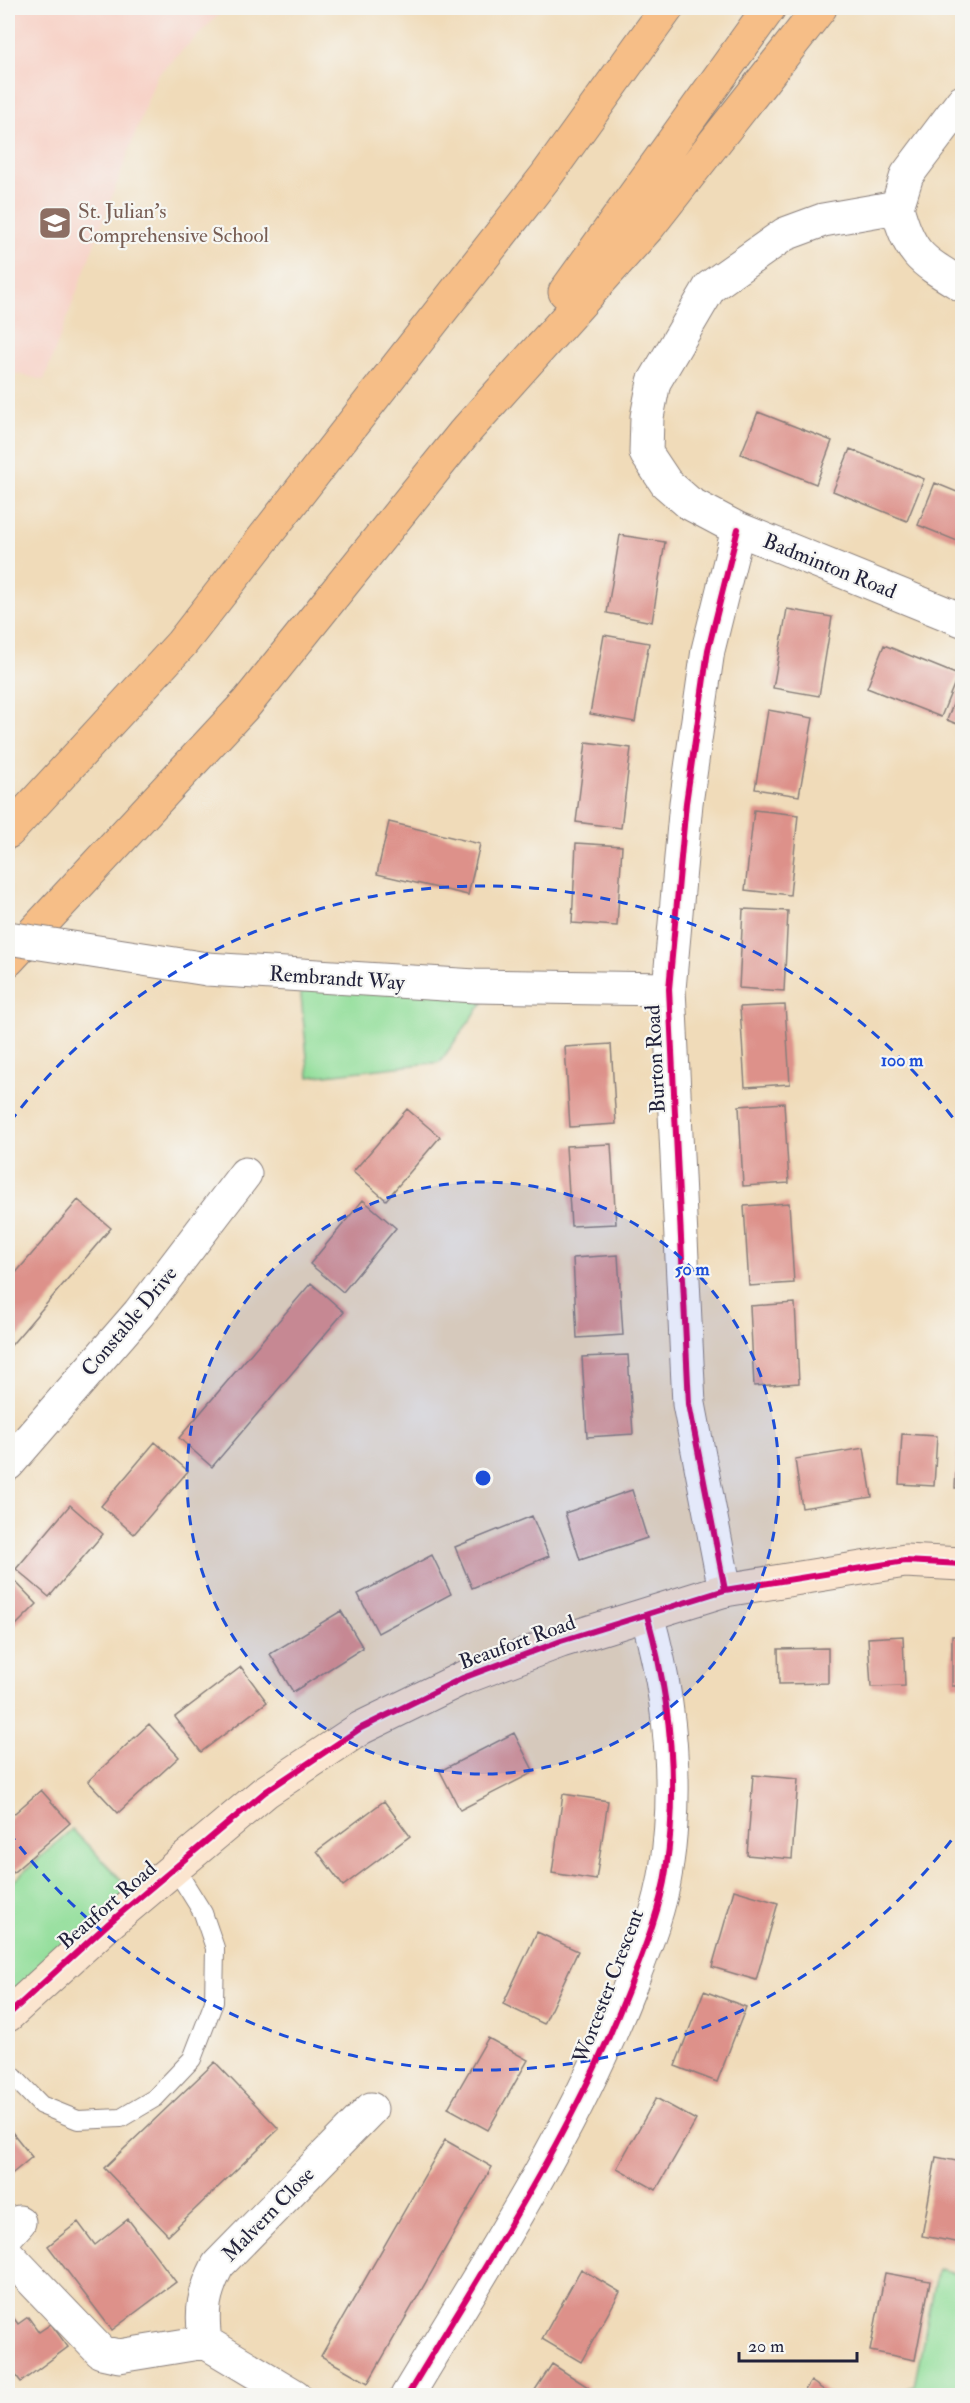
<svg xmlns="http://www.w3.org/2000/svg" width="970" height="2403" font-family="'IM FELL Double Pica',serif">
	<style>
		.built { fill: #f7d1c6 }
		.green { fill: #92de9a; stroke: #5a806a; stroke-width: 1.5 }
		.building { fill: #dd918a }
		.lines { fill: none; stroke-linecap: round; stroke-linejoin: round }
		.lane-casing { stroke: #897e7a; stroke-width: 20 }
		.street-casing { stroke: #897e7a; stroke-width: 35 }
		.secondary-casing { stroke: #897e7a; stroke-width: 35 }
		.highway-casing { stroke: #897e7a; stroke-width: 35 }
		.lane { stroke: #fff; stroke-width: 18 }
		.street { stroke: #fff; stroke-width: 33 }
		.secondary { stroke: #fbe5cf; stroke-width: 33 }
		.highway { stroke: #f6be87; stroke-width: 33 }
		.street-bridge-casing { stroke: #897e7a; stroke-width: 35; stroke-linecap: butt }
		.street-bridge { stroke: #fff; stroke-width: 33 }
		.cycleway-casing { stroke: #f6f6f2; stroke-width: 10 }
		.cycleway { stroke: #d6006c; stroke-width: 6 }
		.ring { fill: none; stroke: #1d4ed8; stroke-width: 3; stroke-dasharray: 10 8 }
		.labels { text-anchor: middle; stroke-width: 4.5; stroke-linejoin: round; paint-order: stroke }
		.education-label { font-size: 21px; fill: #785e54; stroke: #f6f6f2; text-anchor: start }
		.street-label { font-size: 21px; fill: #22223b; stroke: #f6f6f2 }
		.centre { fill: #1d4ed8; stroke: #f6f6f2; stroke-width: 3 }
		.ring-label { font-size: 18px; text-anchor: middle; font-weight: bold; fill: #1d4ed8; stroke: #f6f6f2; stroke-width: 4.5; stroke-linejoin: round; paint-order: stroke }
	</style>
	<rect width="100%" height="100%" fill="#f6f6f2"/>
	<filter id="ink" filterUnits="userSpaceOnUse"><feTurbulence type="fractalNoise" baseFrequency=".0167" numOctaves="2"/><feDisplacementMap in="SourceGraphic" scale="12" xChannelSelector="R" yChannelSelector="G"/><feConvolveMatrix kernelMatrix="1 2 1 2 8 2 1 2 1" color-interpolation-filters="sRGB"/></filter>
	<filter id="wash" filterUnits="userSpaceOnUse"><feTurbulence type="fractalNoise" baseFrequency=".008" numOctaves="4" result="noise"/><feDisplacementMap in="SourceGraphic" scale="24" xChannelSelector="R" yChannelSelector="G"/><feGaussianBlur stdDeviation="1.35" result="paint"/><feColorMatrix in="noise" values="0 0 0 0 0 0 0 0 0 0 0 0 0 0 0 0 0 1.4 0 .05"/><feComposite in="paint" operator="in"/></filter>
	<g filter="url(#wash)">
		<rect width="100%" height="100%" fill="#f0dbb9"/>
		<!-- built -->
		<path class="built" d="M8 8H226L157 75 44 380 8 372Z"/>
		<!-- green -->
		<path class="green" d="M299 976 494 987 440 1062 309 1077Z
			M72 1829 139 1898 8 2015V1886Z
			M938 2269 962 2274V2395H893L914 2386Z"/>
		<g id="blocks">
			<!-- building -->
			<path class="building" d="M758 412 832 441 816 484 741 454Z
				M850 449 924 479 907 521 833 491Z
				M935 483 962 494V543L918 525Z
				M620 535 665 542 652 622 607 613Z
				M787 609 832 617 819 696 773 688Z
				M604 635 649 643 635 722 590 714Z
				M884 645 958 675 941 717 867 688Z
				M962 681V726L947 720Z
				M768 710 813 718 799 796 755 789Z
				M586 742 631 748 621 828 576 822Z
				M754 810 798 815 790 895 745 890Z
				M389 822 480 844 468 895 377 874Z
				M576 843 622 846 617 926 572 923Z
				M743 909 788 911 784 991 739 988Z
				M785 1005 790 1084 745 1087 740 1007Z
				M611 1044 616 1124 570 1127 565 1047Z
				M784 1103 789 1183 743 1186 739 1106Z
				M407 1109 440 1137 386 1200 353 1172Z
				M611 1144 616 1224 571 1226 566 1146Z
				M78 1200 111 1228 8 1349V1282Z
				M363 1200 396 1228 343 1292 310 1264Z
				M789 1203 794 1283 749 1286 744 1206Z
				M618 1255 623 1335 577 1338 573 1258Z
				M311 1283 344 1312 212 1467 179 1438Z
				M795 1303 799 1383 754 1386 750 1306Z
				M628 1355 633 1434 587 1437 582 1357Z
				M902 1434 937 1436 934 1486 899 1484Z
				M958 1438 962 1439V1488H955Z
				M155 1442 188 1471 134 1534 101 1506Z
				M864 1448 872 1497 802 1508 795 1459Z
				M632 1490 647 1538 580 1560 565 1513Z
				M70 1505 103 1534 49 1597 16 1569Z
				M532 1516 549 1556 472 1588 455 1547Z
				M432 1555 451 1594 378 1633 358 1594Z
				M8 1574 37 1604 8 1633Z
				M341 1611 363 1648 293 1692 270 1654Z
				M903 1636 905 1686 871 1687 868 1638Z
				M952 1636H962V1686H952Z
				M828 1648V1683L779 1684 778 1649Z
				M241 1667 267 1702 201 1752 175 1717Z
				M149 1724 179 1757 118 1813 88 1781Z
				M514 1733 534 1772 460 1810 440 1771Z
				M753 1775 798 1779 792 1859 747 1855Z
				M41 1790 70 1823 8 1877V1819Z
				M563 1794 608 1801 596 1880 552 1873Z
				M384 1801 410 1836 343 1886 317 1851Z
				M734 1890 778 1903 756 1980 712 1967Z
				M537 1932 578 1951 544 2024 503 2004Z
				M704 1991 746 2007 717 2082 675 2066Z
				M488 2038 528 2060 488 2130 448 2108Z
				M215 2062 279 2129 168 2235 104 2168Z
				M656 2098 696 2120 656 2190 617 2168Z
				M8 2127 32 2157 8 2177Z
				M445 2140 492 2167 368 2383 321 2356Z
				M936 2157 962 2162V2243L922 2236Z
				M128 2219 176 2282 112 2330 48 2246 78 2222 95 2245Z
				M581 2269 620 2292 581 2362 542 2339Z
				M885 2273 930 2281 915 2360 870 2351Z
				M8 2310 18 2324 28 2317 39 2332 51 2324 68 2347 21 2382 8 2365Z
				M552 2364 588 2387 583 2396H531Z
				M811 2381 832 2396H801Z"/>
		</g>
	</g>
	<g filter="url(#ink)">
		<use href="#blocks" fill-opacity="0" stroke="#897e7a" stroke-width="1.5"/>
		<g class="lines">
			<defs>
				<path id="lane" d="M8 2071 41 2105 78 2120 121 2118 155 2098 192 2059 214 2002 215 1948 203 1913 175 1868"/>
				<path id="street" d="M897 207 823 220 785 234 710 287 654 382 647 417 646 453 666 483 689 503 738 529 962 620
					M897 207 907 175 962 102
					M897 207C910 255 921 260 962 285
					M207 969 475 986 669 989
					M8 1464 139 1313 245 1174
					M725 1590 689 1404 669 989 686 803 708 650 738 529
					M8 2234 19 2222
					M8 2255 101 2352 119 2356 205 2342
					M295 2396 205 2342C201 2310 203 2294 218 2265L371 2109
					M407 2396C486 2264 572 2134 628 1991 643 1952 660 1911 666 1870 679 1785 670 1697 647 1615"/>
				<path id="secondary" d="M8 2015 109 1923 265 1792 361 1728 463 1678 561 1641 725 1590 905 1561 962 1564"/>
				<path id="highway" d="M565 292 769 8
					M8 832 181 644 546 176 667 8
					M8 960 247 703 463 434 649 226 820 8"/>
			</defs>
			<!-- lane casing -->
			<use href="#lane" class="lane-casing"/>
			<!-- street casing -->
			<use href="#street" class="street-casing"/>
			<!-- secondary casing -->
			<use href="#secondary" class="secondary-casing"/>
			<!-- highway casing -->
			<use href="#highway" class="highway-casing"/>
			<!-- lane -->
			<use href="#lane" class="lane"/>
			<!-- street -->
			<use href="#street" class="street"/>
			<!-- secondary -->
			<use href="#secondary" class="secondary"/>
			<!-- highway -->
			<use href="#highway" class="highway"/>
			<defs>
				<path id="street-bridge" d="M8 938 207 969"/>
			</defs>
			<!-- street-bridge casing -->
			<use href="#street-bridge" class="street-bridge-casing"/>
			<!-- street-bridge -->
			<use href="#street-bridge" class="street-bridge"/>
			<defs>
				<path id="cycleway" d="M725 1590 689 1404 669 989 686 803 708 650 738 529
					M8 2015 109 1923 265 1792 361 1728 463 1678 561 1641 725 1590 905 1561 962 1564
					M407 2396C486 2264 572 2134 628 1991 643 1952 660 1911 666 1870 679 1785 670 1697 647 1615"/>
			</defs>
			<!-- cycleway casing -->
			<use href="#cycleway" class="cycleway-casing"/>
			<!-- cycleway -->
			<use href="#cycleway" class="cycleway"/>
		</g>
	</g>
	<!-- distance rings -->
	<circle cx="483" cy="1478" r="296" fill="#1d4ed8" fill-opacity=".12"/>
	<g class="ring">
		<circle cx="483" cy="1478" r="296"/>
		<path d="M962 1826A592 592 0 0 1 10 1834M10 1122A592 592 0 0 1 962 1130"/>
	</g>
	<!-- icons -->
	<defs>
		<symbol id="school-square" viewBox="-11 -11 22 22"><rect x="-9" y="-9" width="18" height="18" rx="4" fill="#8d6e63" stroke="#f6f6f2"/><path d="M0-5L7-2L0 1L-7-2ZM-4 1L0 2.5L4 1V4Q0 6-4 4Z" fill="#fff"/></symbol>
	</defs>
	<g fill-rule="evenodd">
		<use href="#school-square" x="36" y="204" width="38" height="38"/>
	</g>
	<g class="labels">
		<!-- education labels -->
		<g class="education-label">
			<text x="78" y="218">St. Julian's<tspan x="78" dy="24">Comprehensive School</tspan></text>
		</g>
		<!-- street labels -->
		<g class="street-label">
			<text transform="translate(830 566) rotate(22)" y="7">Badminton Road</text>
			<text transform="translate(337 978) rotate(4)" y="7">Rembrandt Way</text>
			<text transform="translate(655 1059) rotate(-93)" y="7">Burton Road</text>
			<text transform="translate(129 1321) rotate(-50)" y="7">Constable Drive</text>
			<text transform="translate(517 1642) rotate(-20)" y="7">Beaufort Road</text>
			<text transform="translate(107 1905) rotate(-41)" y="7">Beaufort Road</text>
			<text transform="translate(608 1986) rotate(-69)" y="7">Worcester Crescent</text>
			<text transform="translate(268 2214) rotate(-46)" y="7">Malvern Close</text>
		</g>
	</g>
	<circle cx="483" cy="1478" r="9" class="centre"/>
	<g class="ring-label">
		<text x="902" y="1066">100 m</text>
		<text x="692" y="1275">50 m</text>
	</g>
	<!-- margin -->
	<rect width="970" height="2403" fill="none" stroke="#f6f6f2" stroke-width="30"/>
	<!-- scale -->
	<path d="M739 2352v9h118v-9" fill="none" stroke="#22223b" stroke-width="3"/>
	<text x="748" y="2352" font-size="18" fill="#22223b" stroke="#f6f6f2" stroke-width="4.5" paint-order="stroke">20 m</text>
</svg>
